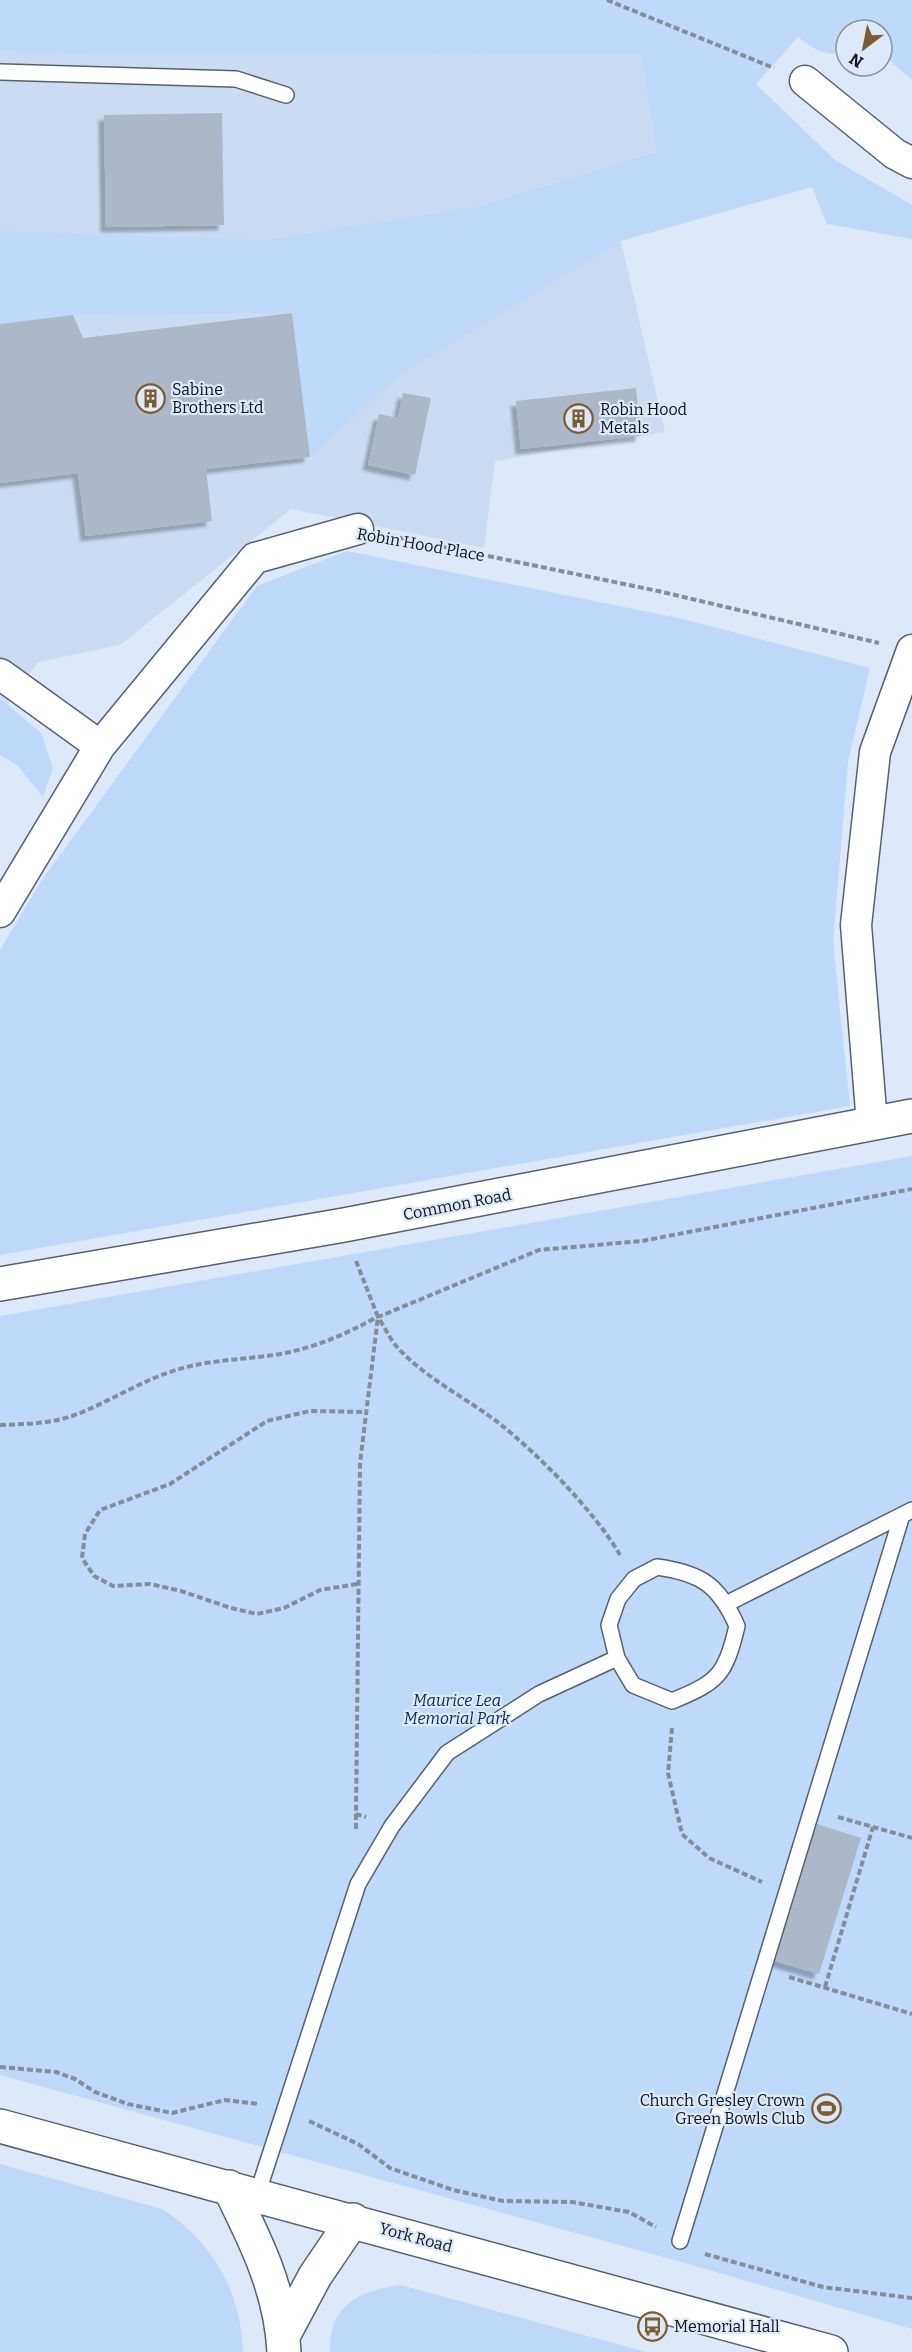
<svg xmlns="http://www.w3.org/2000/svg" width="912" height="2352" font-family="Bitter,serif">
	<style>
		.built { fill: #cbdcf2 }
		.green { fill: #bfd9fa }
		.building { fill: #acb8c8; filter: url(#shadow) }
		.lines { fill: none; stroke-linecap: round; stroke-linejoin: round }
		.service-casing { stroke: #56616e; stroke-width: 18 }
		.minor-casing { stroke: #56616e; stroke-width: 33 }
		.tertiary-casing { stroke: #56616e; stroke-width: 36 }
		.path { stroke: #848d98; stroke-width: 4; stroke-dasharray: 6 3; stroke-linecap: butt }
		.service { stroke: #fff; stroke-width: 15 }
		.minor { stroke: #fff; stroke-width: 30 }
		.tertiary { stroke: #fff; stroke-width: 33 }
		.labels { text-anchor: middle; stroke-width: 4.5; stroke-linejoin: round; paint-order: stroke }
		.poi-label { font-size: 16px; fill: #0e1318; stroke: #dde9f9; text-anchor: start }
		.street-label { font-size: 16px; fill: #0e1318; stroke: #dde9f9 }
		.park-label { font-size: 16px; font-style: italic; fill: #052b52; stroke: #dde9f9 }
	</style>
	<defs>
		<filter id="shadow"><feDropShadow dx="-5.5" dy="5.5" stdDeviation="1.5" flood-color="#0004"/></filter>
	</defs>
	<rect width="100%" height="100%" fill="#dde9f9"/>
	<!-- built -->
	<path class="built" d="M0 49 641 53 658 152 656 183 621 241 665 432 495 461 484 548 291 509 120 645 38 662 9 704 0 698Z"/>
	<!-- green -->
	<path class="green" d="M0 0H912V80L882 54V30H846V54C825 56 814 49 798 37L756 84 835 160 912 205V239L827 224 812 187 621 241 402 373 310 457 292 313 73 315 0 324V231L266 240 481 206 657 152 641 53 107 54 0 51Z
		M347 551 683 619 870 668 848 762 833 941 850 1106 0 1255V950L41 881 257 586Z
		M0 698 41 733 53 768 43 797 17 765 0 755Z
		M912 1156V2329L685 2263 0 2075V1316Z
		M0 2164 162 2209C212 2241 241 2291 243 2352H0Z
		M401 2285 646 2352H330C329 2304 359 2291 401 2285Z"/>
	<!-- building -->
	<path class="building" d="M222 113 224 225 106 227 104 115Z
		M292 313 310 457 206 469 212 521 86 536 78 473 0 483V324L73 315 83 338Z
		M636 388 641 436 521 449 516 401Z
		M403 393 431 398 415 475 368 465 379 414 398 418Z
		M817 1824 861 1838 819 1974 775 1961Z"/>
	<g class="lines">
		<defs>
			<path id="service" d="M0 72 236 79 286 95
				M657 1567C701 1573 719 1585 737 1626 725 1676 718 1682 672 1701L633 1685 617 1658 609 1625 618 1599 634 1579Z
				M726 1604 912 1510
				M257 2195 358 1884 392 1826 447 1753 539 1694 617 1658
				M680 2241 902 1515"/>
			<path id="minor" d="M805 81 895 154 912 163
				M0 674 100 746
				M0 912 100 746 255 558 358 529
				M872 1124 856 925 875 752 912 650"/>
			<path id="tertiary" d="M0 1284 344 1225 912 1116
				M0 2126 831 2352
				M229 2187C256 2241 281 2291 284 2352
				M283 2336 315 2276 353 2220"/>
		</defs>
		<!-- service casing -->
		<use href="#service" class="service-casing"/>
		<!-- minor casing -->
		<use href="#minor" class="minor-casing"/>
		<!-- tertiary casing -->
		<use href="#tertiary" class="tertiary-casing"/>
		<!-- path -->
		<path class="path" d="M607 0 774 68
			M391 536 658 591 879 643
			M356 1261 378 1317 360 1463 356 1814 366 1817
			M0 1425C24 1424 49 1424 72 1416 108 1403 140 1381 176 1370 211 1359 245 1360 280 1354 317 1347 344 1335 377 1317
			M620 1555C595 1512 539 1455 500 1424 467 1398 426 1379 397 1347 390 1339 384 1326 378 1317L539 1250 642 1241 912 1189
			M357 1584 320 1590 284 1608 257 1614 231 1608 181 1591 150 1584 113 1586 94 1576 82 1558 85 1534 100 1510 170 1484 267 1421 310 1411 367 1412
			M672 1728 668 1773 682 1834 709 1858 762 1882
			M356 1814V1831
			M838 1817 912 1838
			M789 1977 912 2014
			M825 1987 873 1827
			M0 2067 56 2072 75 2079 95 2092 128 2104 172 2113 225 2100 259 2104
			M309 2121 358 2144 390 2168 453 2190 503 2201 572 2202 629 2212 656 2227
			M705 2254 823 2287 912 2298"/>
		<!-- service -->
		<use href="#service" class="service"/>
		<!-- minor -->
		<use href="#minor" class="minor"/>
		<!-- tertiary -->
		<use href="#tertiary" class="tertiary"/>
	</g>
	<!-- icons -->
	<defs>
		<symbol id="building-ring" viewBox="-11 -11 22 22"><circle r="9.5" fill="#dde9f9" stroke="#7c5d32" stroke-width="1.5"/><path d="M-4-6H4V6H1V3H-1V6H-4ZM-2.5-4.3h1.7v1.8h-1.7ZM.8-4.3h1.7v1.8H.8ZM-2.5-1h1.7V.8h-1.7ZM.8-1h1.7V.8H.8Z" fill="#7c5d32"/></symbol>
		<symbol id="stadium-ring" viewBox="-11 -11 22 22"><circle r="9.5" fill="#dde9f9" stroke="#7c5d32" stroke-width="1.5"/><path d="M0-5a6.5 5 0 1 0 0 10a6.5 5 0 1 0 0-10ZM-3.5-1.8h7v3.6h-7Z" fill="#7c5d32"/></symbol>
		<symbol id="bus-ring" viewBox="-11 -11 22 22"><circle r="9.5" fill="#dde9f9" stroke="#7c5d32" stroke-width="1.5"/><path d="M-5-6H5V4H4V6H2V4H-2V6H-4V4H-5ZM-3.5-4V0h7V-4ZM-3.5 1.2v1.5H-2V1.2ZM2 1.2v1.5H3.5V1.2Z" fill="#7c5d32"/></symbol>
	</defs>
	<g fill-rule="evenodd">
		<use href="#building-ring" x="134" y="382" width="33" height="33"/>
		<use href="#building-ring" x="562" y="402" width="33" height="33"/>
		<use href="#stadium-ring" x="810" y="2092" width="33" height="33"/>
		<use href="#bus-ring" x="636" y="2310" width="33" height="33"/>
	</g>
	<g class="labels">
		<!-- poi labels -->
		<g class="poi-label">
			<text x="172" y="395">Sabine<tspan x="172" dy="18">Brothers Ltd</tspan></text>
			<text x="600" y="415">Robin Hood<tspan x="600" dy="18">Metals</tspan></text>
			<text x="805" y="2106" text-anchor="end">Church Gresley Crown<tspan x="805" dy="18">Green Bowls Club</tspan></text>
			<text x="674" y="2332">Memorial Hall</text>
		</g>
		<!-- street labels -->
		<g class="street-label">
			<text transform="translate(421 544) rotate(10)" y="6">Robin Hood Place</text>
			<text transform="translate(457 1204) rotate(-11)" y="6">Common Road</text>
			<text transform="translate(416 2237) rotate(15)" y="6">York Road</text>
		</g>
		<!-- park labels -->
		<g class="park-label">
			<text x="457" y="1706">Maurice Lea<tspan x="457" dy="18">Memorial Park</tspan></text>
		</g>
	</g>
	<!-- north arrow -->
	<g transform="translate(864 48) rotate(212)"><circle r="28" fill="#dde9f9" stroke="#8a939f" stroke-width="1.5"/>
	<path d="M0-4.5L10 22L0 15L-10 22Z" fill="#7c5d32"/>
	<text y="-9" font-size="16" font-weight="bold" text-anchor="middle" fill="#0e1318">N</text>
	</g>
</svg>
